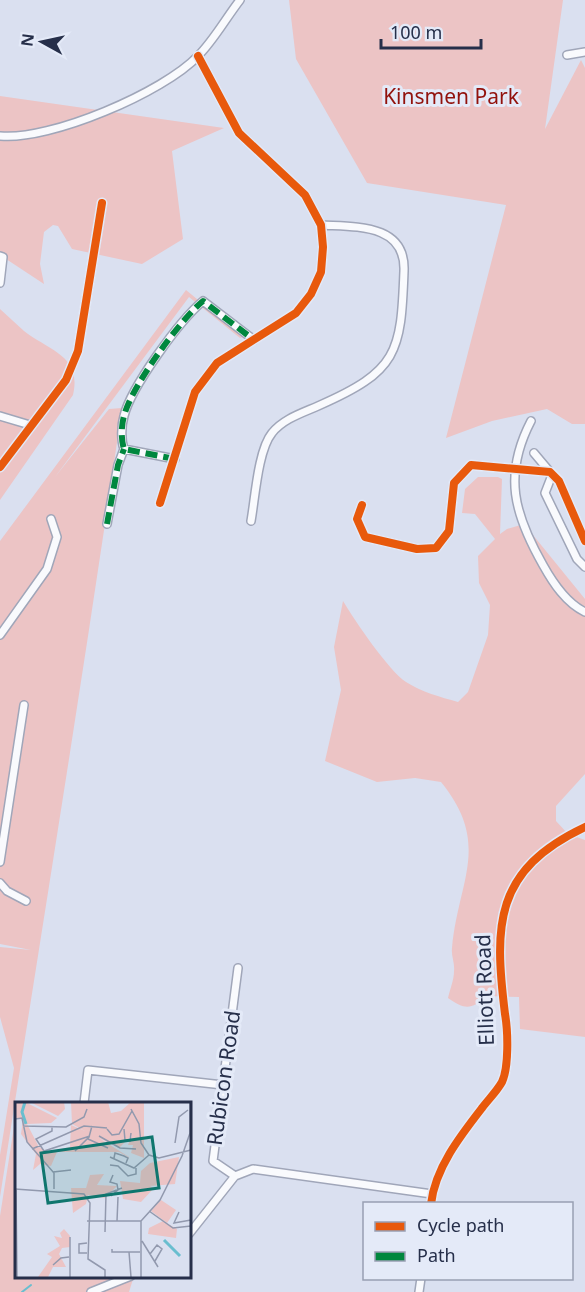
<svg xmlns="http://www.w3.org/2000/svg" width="585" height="1292" font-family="'Noto Sans',sans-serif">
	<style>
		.green { fill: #ecc4c5 }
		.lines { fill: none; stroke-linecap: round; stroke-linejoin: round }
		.stream { stroke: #69becf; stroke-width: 2 }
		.minor-casing { stroke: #a0a6b9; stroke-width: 10 }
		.minor { stroke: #f9fafd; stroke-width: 7 }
		.quiet { stroke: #00873e; stroke-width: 6; stroke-dasharray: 12 6; stroke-linecap: butt }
		.cycleway-casing { stroke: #e4eaf8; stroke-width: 11 }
		.cycleway { stroke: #e8590c; stroke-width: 8 }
		.labels { text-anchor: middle; stroke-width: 6; stroke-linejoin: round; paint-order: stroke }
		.park-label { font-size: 21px; fill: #92120d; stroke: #e4eaf8 }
		.street-label { font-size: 21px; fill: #262f4a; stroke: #e4eaf8 }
		.inset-river { fill: none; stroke: #69becf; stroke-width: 3 }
		.inset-road { fill: none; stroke: #9299ae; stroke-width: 1.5 }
		.view { fill: #0f766e; fill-opacity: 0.15; stroke: #0f766e; stroke-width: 3 }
		.inset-edge { fill: none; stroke: #262f4a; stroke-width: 3 }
	</style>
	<rect width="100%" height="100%" fill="#dae0f0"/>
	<!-- green -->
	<path class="green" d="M289 0H563L545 129 581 60 585 68V424H572L547 409 492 421 446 438 506 205 367 183 296 59Z
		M0 96 224 128 172 151 183 239 142 264 72 249 58 226 53 225 44 232 40 264 44 284 0 255Z
		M186 290 243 337 240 338 189 297 55 477 109 409 122 408C84 672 41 934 0 1197V1155L14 1068 0 1017V947L31 950 0 944V541Z
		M0 309C8 316 16 324 24 331 50 351 82 356 73 395L0 500Z
		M478 477H498L502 479 500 534 507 529 524 524 585 599V774L556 806V821L568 834 585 840V1037L520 1029 519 997 487 996C471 1010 465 1010 448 998 450 989 454 980 454 971 455 963 451 956 452 948 458 880 492 845 441 782L415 778 377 782 325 761 341 690 334 647 343 601C355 621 389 671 406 682 422 692 440 697 458 702L468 692 488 635 490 605 479 583 478 556 495 539 475 514 462 513 465 489Z
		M16 1114V1276H134L129 1292H0V1216Z"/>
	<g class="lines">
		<!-- stream -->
		<path class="stream" d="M22 1292 31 1285"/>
		<defs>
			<path id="minor" d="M567 55 585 52
				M0 136C50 141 164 92 198 56 214 40 226 18 240 0
				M0 256 3 257 0 283
				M0 416 30 425
				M531 421C503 475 514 514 543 565 553 583 566 603 585 612
				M534 453 550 472
				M175 459 124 449C121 440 121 426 124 416 131 387 180 320 203 301L254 340
				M0 467 66 380 78 351 102 203
				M552 475 545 493 577 559 585 567
				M160 503 195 392 217 363 296 313 311 294 321 272 323 247 321 225 305 195 239 133 198 56
				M362 505 357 519 365 537 417 549 436 548 449 531 454 483 471 465 550 472 559 481 585 541
				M251 521C255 499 258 450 272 433 283 419 302 413 318 406 398 371 401 353 404 271 406 223 354 227 321 225
				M107 524 118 465 124 449
				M0 635 47 569 57 537 51 519
				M0 862 24 705
				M0 883 7 891 26 901
				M84 1103 88 1070 223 1085
				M235 1176 213 1161 238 968
				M431 1204C435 1168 461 1135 482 1108 488 1100 497 1091 502 1082 509 1067 508 1031 505 1014 494 925 494 870 585 827
				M189 1234 235 1176 253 1169 432 1194
				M91 1292 131 1276
				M419 1292 421 1278"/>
		</defs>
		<!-- minor casing -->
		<use href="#minor" class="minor-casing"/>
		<!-- minor -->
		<use href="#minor" class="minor"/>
		<!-- quiet -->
		<path class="quiet" d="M175 459 124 449C121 440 121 426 124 416 131 387 180 320 203 301L254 340
			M107 524 118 465 124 449"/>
		<defs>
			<path id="cycleway" d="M0 467 66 380 78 351 102 203
				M160 503 195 392 217 363 296 313 311 294 321 272 323 247 321 225 305 195 239 133 198 56
				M362 505 357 519 365 537 417 549 436 548 449 531 454 483 471 465 550 472 559 481 585 541
				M431 1204C435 1168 461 1135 482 1108 488 1100 497 1091 502 1082 509 1067 508 1031 505 1014 494 925 494 870 585 827"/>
		</defs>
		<!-- cycleway casing -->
		<use href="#cycleway" class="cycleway-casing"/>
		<!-- cycleway -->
		<use href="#cycleway" class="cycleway"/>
	</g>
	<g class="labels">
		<!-- park labels -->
		<g class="park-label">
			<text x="451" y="104">Kinsmen Park</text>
		</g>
		<!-- street labels -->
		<g class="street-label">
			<text transform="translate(485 990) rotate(-92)" y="7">Elliott Road</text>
			<text transform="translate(224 1078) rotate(-82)" y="7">Rubicon Road</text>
		</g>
	</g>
	<!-- overview -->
	<g transform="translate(15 1102)">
		<rect width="176" height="176" fill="#dae0f0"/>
		<path d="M0 0H10L42 16 36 21 12 22 24 45 33 50 55 45 56 23 70 29 57 22 56 0H93L96 11 106 9 116 0H129V56L116 51 118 43H113L117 33 104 46 84 36 114 55 111 60 113 55 104 50H42L36 64 25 62 18 68 21 52 6 32 8 17 0 16ZM15 0H49L50 7 43 14ZM164 55 160 82 135 84 139 86 126 100 108 97 105 79 125 81 126 69 135 61ZM89 72 82 83 102 84 90 96 73 93 71 102 58 111 56 86H71L75 73ZM146 98 161 108 152 121 136 109ZM148 119 162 127 161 136 133 132 134 126ZM49 127 55 134V145L47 146 44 152 51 165H38L33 175H23L37 155 32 152 45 144 39 134 47 136 45 131Z" fill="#ecc4c5"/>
		<path class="inset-river" d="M10 0 7 10 11 22M149 138 165 154"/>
		<path class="inset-road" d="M116 7 124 22 126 41 134 53 144 56 176 48M0 17 7 16 12 40 39 71V87M8 24 51 25 69 15 72 7M37 24V29L21 37 29 49 75 34M92 27 97 33 104 32 117 9M109 27 110 38 115 39 116 31M84 34 105 46 121 47M73 37 93 46M160 41 164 15 173 8M17 47 69 24 92 26M60 49 74 35 77 24M95 55 119 66 134 53M99 56 100 51 109 54 113 56 111 61M95 63 103 64 113 74 121 72V66M38 70 56 68M0 87 69 92 75 101 73 157 90 168V175M1 87 2 175M96 94 103 88 102 82 95 80 98 73M134 109 158 126 176 124M164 110 159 121 176 118M72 119H126M102 119 103 95M90 130 91 92 107 86M55 135V175M127 139 143 165M72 141 64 142V151H72M97 147V150H125M114 150 116 175M135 152 142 143 147 147 140 159M38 163 46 156 54 155M126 175V119L145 98 167 54 175 31V0"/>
		<path class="view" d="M137 35 144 86 33 101 26 51Z"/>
		<rect width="176" height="176" class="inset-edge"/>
	</g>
	<!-- legend -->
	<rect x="363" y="1202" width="210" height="78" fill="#e4eaf8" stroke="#989fb2" stroke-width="1.5"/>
	<rect x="375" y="1222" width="30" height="9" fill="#e8590c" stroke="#989fb2" stroke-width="1.5"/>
	<text x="417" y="1232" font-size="18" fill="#262f4a">Cycle path</text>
	<rect x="375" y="1252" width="30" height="9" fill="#00873e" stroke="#989fb2" stroke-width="1.5"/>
	<text x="417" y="1262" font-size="18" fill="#262f4a">Path</text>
	<!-- north arrow -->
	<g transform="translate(42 42) rotate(278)" stroke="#e4eaf8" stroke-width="4.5" paint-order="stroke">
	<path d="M0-4.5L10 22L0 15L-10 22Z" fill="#262f4a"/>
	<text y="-9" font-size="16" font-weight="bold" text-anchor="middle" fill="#262f4a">N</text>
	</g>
	<!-- scale -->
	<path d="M381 39v9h100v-9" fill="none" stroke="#262f4a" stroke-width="3"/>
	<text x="390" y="39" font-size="18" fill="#262f4a" stroke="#e4eaf8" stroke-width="4.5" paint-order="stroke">100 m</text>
</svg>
